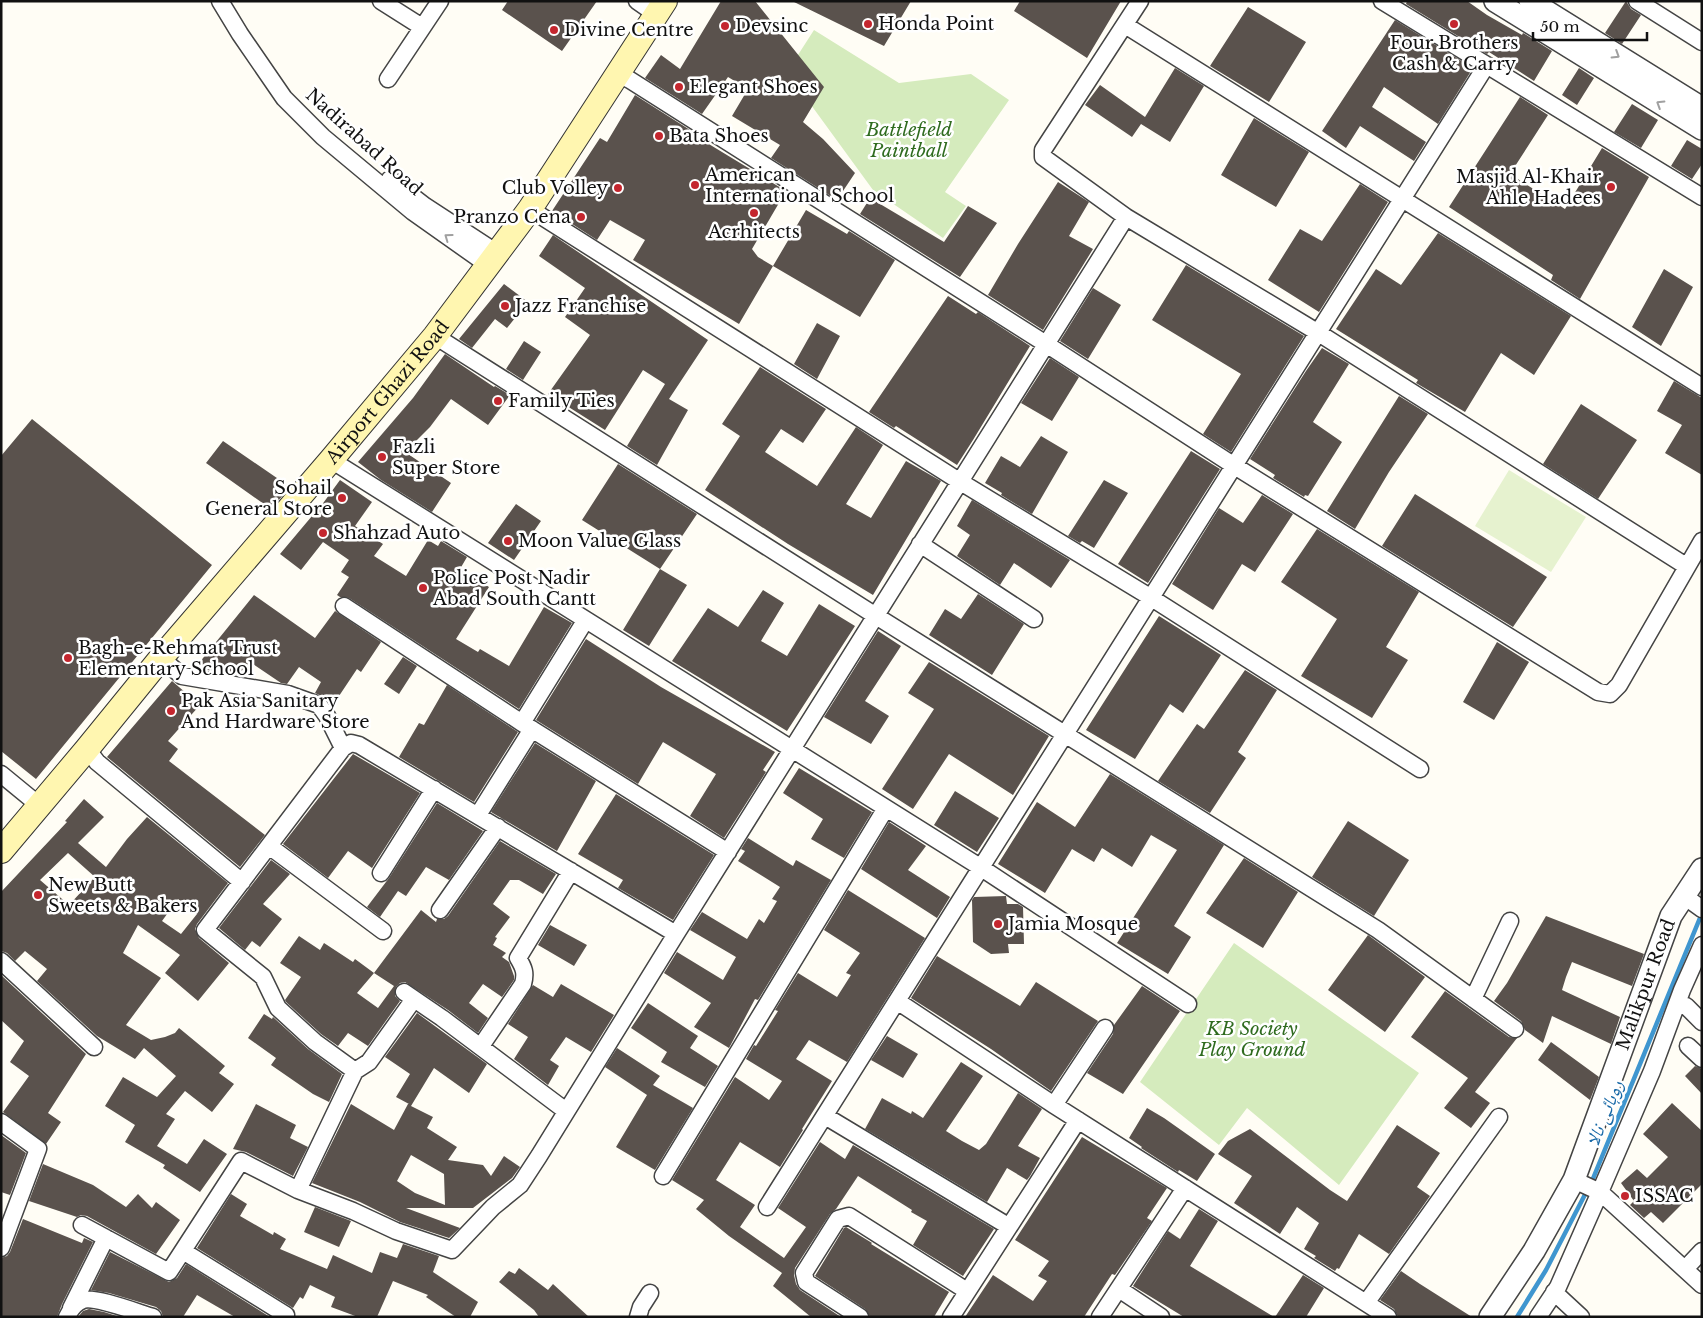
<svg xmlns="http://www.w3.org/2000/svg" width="1703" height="1318" font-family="'Libre Baskerville','Noto Naskh Arabic',serif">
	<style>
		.green { fill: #d5ebbd }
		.pitch { fill: #e6f2cf }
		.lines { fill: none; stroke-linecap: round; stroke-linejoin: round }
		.stream { stroke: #3f96cf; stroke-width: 4.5 }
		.building { fill: #5a524d; fill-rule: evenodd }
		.minor-casing { stroke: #444; stroke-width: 19 }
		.tertiary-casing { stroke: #444; stroke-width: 24 }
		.secondary-casing { stroke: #333; stroke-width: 26 }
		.minor { stroke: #fff; stroke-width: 16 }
		.tertiary { stroke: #fff; stroke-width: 21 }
		.secondary { stroke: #fff6b0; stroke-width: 24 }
		.oneway { stroke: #a0a0a0 }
		.poi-dot { fill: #c4262e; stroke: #fff; stroke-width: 2 }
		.labels { text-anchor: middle; stroke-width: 5; stroke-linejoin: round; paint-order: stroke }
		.poi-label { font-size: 18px; fill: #111; stroke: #fff; text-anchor: start }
		.park-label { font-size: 18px; font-style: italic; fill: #2f6b1f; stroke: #fff }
		.street-label { font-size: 18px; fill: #111; stroke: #fff }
		.water-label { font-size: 19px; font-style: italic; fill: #1768a6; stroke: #fff }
	</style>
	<rect width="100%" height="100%" fill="#fffdf5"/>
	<!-- green -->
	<path class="green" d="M814 30 899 83 971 74 1009 100 945 192 966 206 943 238 873 190 787 72Z
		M1234 943 1419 1073 1339 1185 1247 1108 1219 1145 1140 1082Z"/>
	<!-- pitch -->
	<path class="pitch" d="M1509 470 1586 517 1551 572 1475 526Z"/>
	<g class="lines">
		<!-- stream -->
		<path class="stream" d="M1517 1317 1546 1270 1592 1181 1702 913"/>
	</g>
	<!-- building -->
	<path class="building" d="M508 1H597L562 51 502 10Z
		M721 1H755L824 87 803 122 823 139 855 173 837 200 771 158 780 145 732 116 748 89 728 77 702 114 645 78 661 55 680 69Z
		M792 1H911L884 46Z
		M1020 1H1121L1087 58 1014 11Z
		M1407 1H1467L1487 15 1522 35 1523 33 1552 51 1534 81 1489 52 1487 54 1406 4Z
		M1626 1 1631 9 1641 15 1622 44 1605 33Z
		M1248 7 1306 42 1269 102 1210 66Z
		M1395 20 1473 68 1438 124 1384 87 1372 107 1426 142 1414 161 1360 126 1346 148 1322 131Z
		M1175 68 1204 86 1170 142 1141 124 1132 137 1085 105 1100 85 1145 117Z
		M1579 68 1594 78 1577 105 1562 95Z
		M635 95 690 130 689 132 786 191 752 249 758 257 773 266 739 324 633 260 645 240 610 220 597 240 552 211 600 138 607 142Z
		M1520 97 1548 115 1510 174 1565 209 1602 148 1649 177 1580 299 1551 280 1553 275 1449 207Z
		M1632 104 1658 120 1641 148 1614 132Z
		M1254 118 1309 152 1276 207 1221 175Z
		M1687 140 1702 149V164L1692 179 1671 166Z
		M1058 182 1089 202 1069 236 1093 249 1043 330 988 295 1018 244Z
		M1360 184 1388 202 1319 312 1268 280 1300 229 1322 241Z
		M870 198 944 242 968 206 997 223 960 277 860 214Z
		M806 210 847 234 849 231 895 260 860 317 773 266Z
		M1438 233 1571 316 1534 375 1501 353 1465 412 1416 383 1418 380 1336 329 1376 269 1401 285Z
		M553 235 708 340 669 399 688 410 657 465 627 446 665 384 643 370 605 430 548 394 590 335 565 317 585 288 539 256Z
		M1186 265 1304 336 1231 452 1203 434 1241 374 1152 320Z
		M1664 269 1693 287 1661 346 1632 327Z
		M504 284 528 302 507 328 495 319 472 348 459 339Z
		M1093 288 1121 305 1088 359 1060 341Z
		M948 296 976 314 978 312 1030 346 973 440 957 465 896 426 894 428 869 412Z
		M817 323 840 336 817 379 794 364Z
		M524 341 541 352 523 380 506 369Z
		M1322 348 1349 364 1313 422 1342 442 1308 496 1305 495 1304 497 1273 478 1275 475 1250 459 1306 371Z
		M445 354 494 387 495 386 510 395 488 425 451 399 430 427 405 452 451 483 432 512 381 480 358 462 413 398Z
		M1050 358 1079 377 1052 421 1021 403Z
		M760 367 826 409 803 443 781 429 765 452 817 486 856 427 883 445 846 504 871 518 906 461 941 481 873 595 788 544 705 490 740 436 722 424Z
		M1674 381 1702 398V475L1665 453 1682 425 1657 411Z
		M1399 396 1428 414 1389 472 1355 529 1327 511Z
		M1581 404 1637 440 1598 499 1543 464Z
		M32 419 212 565 36 779 1 751V456Z
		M1041 436 1068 452 1032 514 1001 495 1002 493 985 483 1001 456 1020 467Z
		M223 441 290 487 271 509 206 463Z
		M1191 451 1220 469 1148 583 1118 564Z
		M618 464 697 514 660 569 582 520Z
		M340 480 372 502 355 526 383 544 374 556 406 576 428 540 438 546 441 541 467 557 460 569 489 587 456 639 478 652 480 649 509 666 544 607 572 623 519 709 349 598 340 597 337 595 349 577 341 572 349 560 323 542 301 570 280 554 312 516 313 517Z
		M1104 480 1128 493 1094 548 1082 541 1080 543 1068 536Z
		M1415 494 1547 577 1513 627 1382 546Z
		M1262 495 1293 514 1255 572 1242 564 1213 610 1172 584 1219 508 1243 523Z
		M972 500 1070 560 1051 588 1014 563 1000 585 957 556 970 535 957 526Z
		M516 504 541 521 514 560 488 543Z
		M1317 529 1419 592 1386 647 1408 660 1372 718 1301 676 1337 619 1281 582Z
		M660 569 687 585 649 646 623 630Z
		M763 590 784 603 761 641 787 656 819 604 855 626 787 731 672 661 708 608 738 627Z
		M978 594 1024 624 992 675 929 635 945 609 961 619Z
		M254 595 315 638 335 611 381 642 361 672 357 669 335 702 315 693 321 682 299 667 287 684 281 683 250 662 238 675 220 672 216 669 214 671 195 668Z
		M1159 616 1221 655 1183 713 1170 704 1135 759 1086 730Z
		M878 631 901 646 865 701 889 716 871 744 824 717Z
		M586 639 661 687 775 752 763 770 766 772 724 838 690 816 716 774 663 742 638 784 536 720Z
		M1497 642 1529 662 1494 720 1463 702Z
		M403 657 417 666 399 694 384 684Z
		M929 662 1049 736 1013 795 949 754 913 809 882 789 934 709 908 693Z
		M1245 670 1277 690 1238 752 1246 758 1210 813 1158 781 1197 724 1204 729Z
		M172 681 200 705 168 741 178 749 169 761 265 835 240 867 107 757Z
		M447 685 518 732 474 802 399 757 419 723 424 725Z
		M535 743 596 781 557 851 491 812Z
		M353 754 420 793 372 868 348 851 328 878 283 844Z
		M799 768 872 812 844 858 811 839 823 819 783 793Z
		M1110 774 1224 845 1174 926 1191 937 1168 974 1117 943 1177 850 1151 835 1132 867 1102 848 1094 862 1072 849 1045 893 998 864 1037 802 1075 827Z
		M955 791 999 818 977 852 934 825Z
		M616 794 714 855 673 920 618 888 623 880 578 854Z
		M84 799 104 817 78 843 106 867 127 839 147 817 228 883 197 924 195 929 199 938 229 963 198 1001 165 973 180 955 138 925 123 953 161 978 126 1025 151 1040 165 1037 175 1033 179 1028 225 1066 219 1073 234 1084 212 1112 185 1091 166 1114 175 1119 157 1146 187 1164 204 1139 227 1154 200 1192 163 1168 165 1165 125 1142 135 1125 105 1106 123 1077 157 1097 176 1076 144 1048 135 1059 97 1036 37 981 47 969 25 951 15 961 7 953 1 951V892L67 822 65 821ZM68 853 95 877 69 905 40 880ZM178 899 197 914 181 934 162 921Z
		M437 803 483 831 449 880 426 867 406 896 398 891 380 917 367 907 389 878Z
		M1348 821 1409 860 1374 916 1312 877Z
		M889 822 926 846 908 870 950 897 937 918 861 869Z
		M748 838 793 866 796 860 831 880 758 1000 755 999 729 1048 694 1027 711 1003 664 973 677 952 723 980 736 957 690 930 702 912 747 939 759 919 764 923 777 901 772 899 780 887 738 861 745 851 741 849Z
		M500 841 556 874 543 894 519 880H510L493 904 510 917 495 937 497 938 493 945 506 953 502 957 509 962 514 976V980L502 997 483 984 469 1003 488 1018 478 1033 448 1010 405 982 400 983 396 987 395 996 400 1001 368 1046 348 1033 338 1046 321 1034 286 1002 285 1000 301 977 280 963 299 936 320 950 324 943 353 962 355 959 374 973 421 910 436 922 437 919H444L448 916ZM374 973 394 986 378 1008 357 993Z
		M1244 858 1298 892 1263 948 1206 913Z
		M271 860 290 874 263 904 282 919 260 947 252 941 245 950 219 928Z
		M848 890 925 938 847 1062 809 1040 796 1059 832 1081 802 1129 803 1130 780 1167 740 1142 716 1180 755 1205 740 1227 784 1258 806 1227 778 1208 820 1142 845 1159 853 1145 994 1229 963 1276 913 1245 927 1221 911 1212 912 1210 858 1176 836 1209 830 1214 795 1268 794 1275 796 1284 800 1290 841 1317H811L773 1286 782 1273 729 1236 696 1209 704 1200 672 1180 735 1077 769 1100 782 1081 746 1059 754 1045 756 1046 778 1011 775 1010 798 973 837 997 851 975 846 973 860 953 824 930Z
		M1006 896 1007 904H1018L1023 907 1024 944H1008L1009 953 991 954 973 942 972 900 974 897Z
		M1546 916 1644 954 1632 986 1572 962 1566 977 1562 990 1620 1017 1611 1044 1552 1016 1543 1043 1525 1030 1521 1021 1494 1001 1507 983Z
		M550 925 587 945 574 966 538 945Z
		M1368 935 1425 977 1385 1032 1328 990Z
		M937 956 1020 1006 1036 982 1098 1021 1051 1091 991 1049 911 998Z
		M1 975 86 1054 48 1113 61 1122 46 1144 3 1112 29 1076 10 1062 24 1041 1 1020Z
		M561 984 614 1015 591 1052 566 1037 550 1060 559 1066 548 1085 514 1059 528 1037 508 1024 533 985 553 997Z
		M1142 986 1180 1011 1123 1094 1087 1073 1113 1034 1114 1025Z
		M1445 991 1509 1037 1517 1038 1475 1092 1490 1103 1471 1128 1444 1108 1468 1078 1411 1037Z
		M648 1003 698 1036 690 1048 718 1066 705 1087 661 1062 667 1052 631 1028Z
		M417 1013 487 1064 469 1093 434 1068 411 1106 433 1117 427 1128 457 1147 448 1160 483 1165 491 1176 504 1156 520 1167 512 1178 473 1208H406L460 1228 449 1238 400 1222 360 1202 312 1183 351 1104 394 1130 408 1104H409L396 1097 410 1074 385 1057ZM411 1155 444 1174 445 1205 415 1193 397 1181Z
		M264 1014 272 1019 273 1017 308 1049 342 1074 329 1102 313 1094 271 1065 276 1058 248 1038Z
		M887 1036 918 1054 903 1078 871 1060Z
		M1551 1042 1599 1077 1590 1100 1538 1060Z
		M617 1048 660 1076 653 1085 693 1108 655 1170 616 1147 647 1095 605 1067Z
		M961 1062 983 1076 946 1131 962 1141 979 1150 986 1144 1018 1093 1042 1109 1018 1146 1040 1158 1030 1176 1027 1180 1007 1168 987 1202 865 1129 882 1098 911 1114 912 1111 923 1118Z
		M1695 1066 1702 1069V1094L1685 1076Z
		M1672 1103 1702 1131V1184L1663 1223 1651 1212 1644 1218 1630 1205 1634 1201 1621 1183 1637 1169 1647 1178 1668 1157 1643 1134Z
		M256 1104 296 1125 290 1138 308 1147 293 1176 246 1152 233 1149Z
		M1147 1108 1164 1118 1215 1154 1197 1181 1179 1170 1178 1172 1141 1148 1142 1147 1129 1138Z
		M1397 1125 1440 1153 1417 1187 1430 1196 1389 1254 1359 1234 1339 1269 1337 1268 1335 1271 1314 1258 1316 1256 1304 1249 1319 1223 1297 1207 1280 1234 1234 1203 1252 1176 1218 1154 1228 1141 1250 1129 1330 1190 1347 1201Z
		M1 1135 26 1153 10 1195 1 1192Z
		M1082 1137 1167 1188 1147 1218 1152 1221 1115 1275 1112 1274 1084 1317H965L993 1275 1033 1301 1047 1281 1038 1276 1049 1261 1015 1240Z
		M43 1164 93 1185 126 1207 138 1194 152 1208 156 1202 180 1220 156 1254 87 1216 81 1215 77 1217 29 1201Z
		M231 1194 247 1204 240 1216 273 1235 274 1232 286 1239 280 1249 327 1269 333 1255 372 1273 380 1252 397 1258 403 1244 439 1256 433 1272 478 1302 470 1317H456L426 1297 428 1295 393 1281 377 1317H358L331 1307 335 1297 310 1285 303 1299 300 1297 293 1308 197 1248Z
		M315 1207 351 1221 339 1247 304 1232Z
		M1199 1209 1218 1221 1190 1266 1274 1317H1184L1133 1286 1168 1231 1180 1239Z
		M23 1219 82 1243 84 1238 93 1242 62 1304 57 1317H1V1258L7 1256 10 1252Z
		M846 1227 872 1243 871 1244 949 1292 934 1317H870L865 1309 815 1276 844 1228Z
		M110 1252 169 1282 177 1278 186 1264 270 1317H235L197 1295 183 1317H163L161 1311 156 1307 109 1293 91 1290Z
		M519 1268 548 1290 553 1284 589 1317H539L534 1310 499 1282 509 1271 515 1274Z
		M1401 1271 1420 1284 1472 1317H1398L1394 1309 1380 1300Z
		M1303 1275 1324 1288 1306 1317H1275Z
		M89 1309 104 1312 120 1317H78L83 1311Z"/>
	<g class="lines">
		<defs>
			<path id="minor" d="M220 1 240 34 284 98 323 137 413 212 488 265
				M381 1 422 27
				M637 1 657 15
				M1140 1 1043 150V157L1126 217 1317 332 1686 566
				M1382 1 1702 197
				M1637 1 1702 42
				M1125 25 1702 387
				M618 74 630 80 1046 344 1233 465 1598 692 1610 694 1619 685 1702 541
				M388 79 440 1
				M390 179 425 206 497 253
				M530 209 959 481 1150 597 1420 769
				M435 336 876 616 1378 930 1515 1029
				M331 460 980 867 1188 1004
				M920 544 1034 619
				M344 606 522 723 728 852
				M161 658 182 676 288 694 319 705 327 716 343 748
				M522 723 585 621
				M87 749 97 762 242 882
				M1 774 40 806
				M478 815 532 729
				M269 846 383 931
				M381 873 434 789
				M1684 896 1702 909
				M440 910 498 827
				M1 961 94 1047
				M404 992 442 1018 566 1111
				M1473 999 1510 921
				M897 1001 1054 1105 1388 1317
				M1686 1006 1702 1022
				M481 1046 523 984C526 973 524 968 518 958L571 871
				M1688 1046 1702 1059
				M355 1071 369 1062 414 999
				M1054 1105 1105 1028
				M825 1116 1008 1226
				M1 1122 38 1149 1 1248
				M663 1176 886 808
				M1574 1180 1600 1192 1702 1285
				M298 1190 355 1071 315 1042 278 1008 263 977 205 930 343 748 351 743 359 745 676 934
				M767 1207 1486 66
				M82 1225 169 1272 241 1161 298 1190 353 1211 396 1231 452 1250 493 1207 520 1185 539 1156 676 934 1126 217
				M183 1251 286 1315
				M1685 1269 1702 1251
				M1119 1289 1161 1317
				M1554 1292 1581 1317
				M1366 1303 1499 1117
				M71 1308 106 1238
				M67 1317C70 1310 75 1303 83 1300 95 1296 139 1313 153 1317
				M638 1317 641 1307 650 1293
				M860 1317 806 1282 804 1273 838 1219 849 1216 967 1291
				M951 1317 1078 1120
				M1100 1317 1185 1188
				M1538 1317 1558 1287 1600 1192 1652 1071 1682 990 1702 945"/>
			<g id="tertiary">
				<path d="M1495 1 1702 129"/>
				<path d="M1530 1 1702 108"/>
				<path id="s1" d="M1490 1317 1534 1251 1574 1180 1671 916 1702 869"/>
			</g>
			<g id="secondary">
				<path id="s2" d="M1 851 87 749 161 658 331 460 435 336 530 209 665 1"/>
			</g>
		</defs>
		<!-- minor casing -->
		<use href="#minor" class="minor-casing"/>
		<!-- tertiary casing -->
		<use href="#tertiary" class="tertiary-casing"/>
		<!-- secondary casing -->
		<use href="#secondary" class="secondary-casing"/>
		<!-- minor -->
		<use href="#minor" class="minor"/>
		<!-- tertiary -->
		<use href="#tertiary" class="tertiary"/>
		<!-- secondary -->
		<use href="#secondary" class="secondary"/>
	</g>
	<!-- one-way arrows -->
	<defs><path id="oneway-chevron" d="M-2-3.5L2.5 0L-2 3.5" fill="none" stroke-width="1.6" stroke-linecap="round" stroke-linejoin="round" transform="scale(1.25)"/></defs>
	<g class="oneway">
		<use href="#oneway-chevron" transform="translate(1616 55) rotate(32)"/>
		<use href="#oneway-chevron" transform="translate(1660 104) rotate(-148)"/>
		<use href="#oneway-chevron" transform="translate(448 237) rotate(-144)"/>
	</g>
	<!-- markers -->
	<g class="poi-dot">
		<circle cx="868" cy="24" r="5"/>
		<circle cx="1454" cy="24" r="5"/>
		<circle cx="725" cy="26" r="5"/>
		<circle cx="554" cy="30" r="5"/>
		<circle cx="679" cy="87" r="5"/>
		<circle cx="659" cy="136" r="5"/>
		<circle cx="695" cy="185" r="5"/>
		<circle cx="1611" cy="187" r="5"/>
		<circle cx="618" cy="188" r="5"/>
		<circle cx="754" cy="213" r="5"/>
		<circle cx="581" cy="217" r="5"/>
		<circle cx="505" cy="306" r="5"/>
		<circle cx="498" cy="401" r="5"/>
		<circle cx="382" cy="457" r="5"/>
		<circle cx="342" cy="498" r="5"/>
		<circle cx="323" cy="533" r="5"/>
		<circle cx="508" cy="541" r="5"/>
		<circle cx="423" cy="588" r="5"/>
		<circle cx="68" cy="658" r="5"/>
		<circle cx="171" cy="711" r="5"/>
		<circle cx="38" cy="895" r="5"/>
		<circle cx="998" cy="924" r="5"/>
		<circle cx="1625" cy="1196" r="5"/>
	</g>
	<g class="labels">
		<!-- poi labels -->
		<g class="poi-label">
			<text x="878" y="30">Honda Point</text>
			<text x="735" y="32">Devsinc</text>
			<text x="564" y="36">Divine Centre</text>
			<text x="1454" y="49" text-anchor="middle">Four Brothers<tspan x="1454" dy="21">Cash &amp; Carry</tspan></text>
			<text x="689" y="93">Elegant Shoes</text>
			<text x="669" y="142">Bata Shoes</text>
			<text x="705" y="181">American<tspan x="705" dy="21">International School</tspan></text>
			<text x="1601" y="183" text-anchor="end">Masjid Al-Khair<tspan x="1601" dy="21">Ahle Hadees</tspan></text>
			<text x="608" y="194" text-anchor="end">Club Volley</text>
			<text x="571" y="223" text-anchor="end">Pranzo Cena</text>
			<text x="754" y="238" text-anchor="middle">Acrhitects</text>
			<text x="515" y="312">Jazz Franchise</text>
			<text x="508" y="407">Family Ties</text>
			<text x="392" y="453">Fazli<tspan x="392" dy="21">Super Store</tspan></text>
			<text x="332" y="494" text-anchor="end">Sohail<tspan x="332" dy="21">General Store</tspan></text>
			<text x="333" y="539">Shahzad Auto</text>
			<text x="518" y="547">Moon Value Glass</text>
			<text x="433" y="584">Police Post Nadir<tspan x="433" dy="21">Abad South Cantt</tspan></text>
			<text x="78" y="654">Bagh-e-Rehmat Trust<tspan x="78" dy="21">Elementary School</tspan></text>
			<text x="181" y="707">Pak Asia Sanitary<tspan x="181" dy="21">And Hardware Store</tspan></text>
			<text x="48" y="891">New Butt<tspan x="48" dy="21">Sweets &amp; Bakers</tspan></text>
			<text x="1008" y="930">Jamia Mosque</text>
			<text x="1635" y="1202">ISSAC</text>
		</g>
		<!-- park labels -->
		<g class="park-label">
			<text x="909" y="136">Battlefield<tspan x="909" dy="21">Paintball</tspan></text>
			<text x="1252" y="1035">KB Society<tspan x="1252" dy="21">Play Ground</tspan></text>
		</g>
		<!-- street labels -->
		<g class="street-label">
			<text transform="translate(364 142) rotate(42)" y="6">Nadirabad Road</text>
			<text dy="6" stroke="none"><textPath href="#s2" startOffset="600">Airport Ghazi Road</textPath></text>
			<text dy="6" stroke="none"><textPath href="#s1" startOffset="369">Malikpur Road</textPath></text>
		</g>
		<!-- water labels -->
		<g class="water-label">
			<text transform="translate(1604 1113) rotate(-68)" y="7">روہائی نالا</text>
		</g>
	</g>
	<!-- border -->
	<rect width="1703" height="1318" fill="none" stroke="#111111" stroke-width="5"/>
	<!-- scale -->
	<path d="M1533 32v8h114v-8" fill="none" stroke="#111111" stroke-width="2.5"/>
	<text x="1540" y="32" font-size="15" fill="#111111" stroke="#ffffff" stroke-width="4" paint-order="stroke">50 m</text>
</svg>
